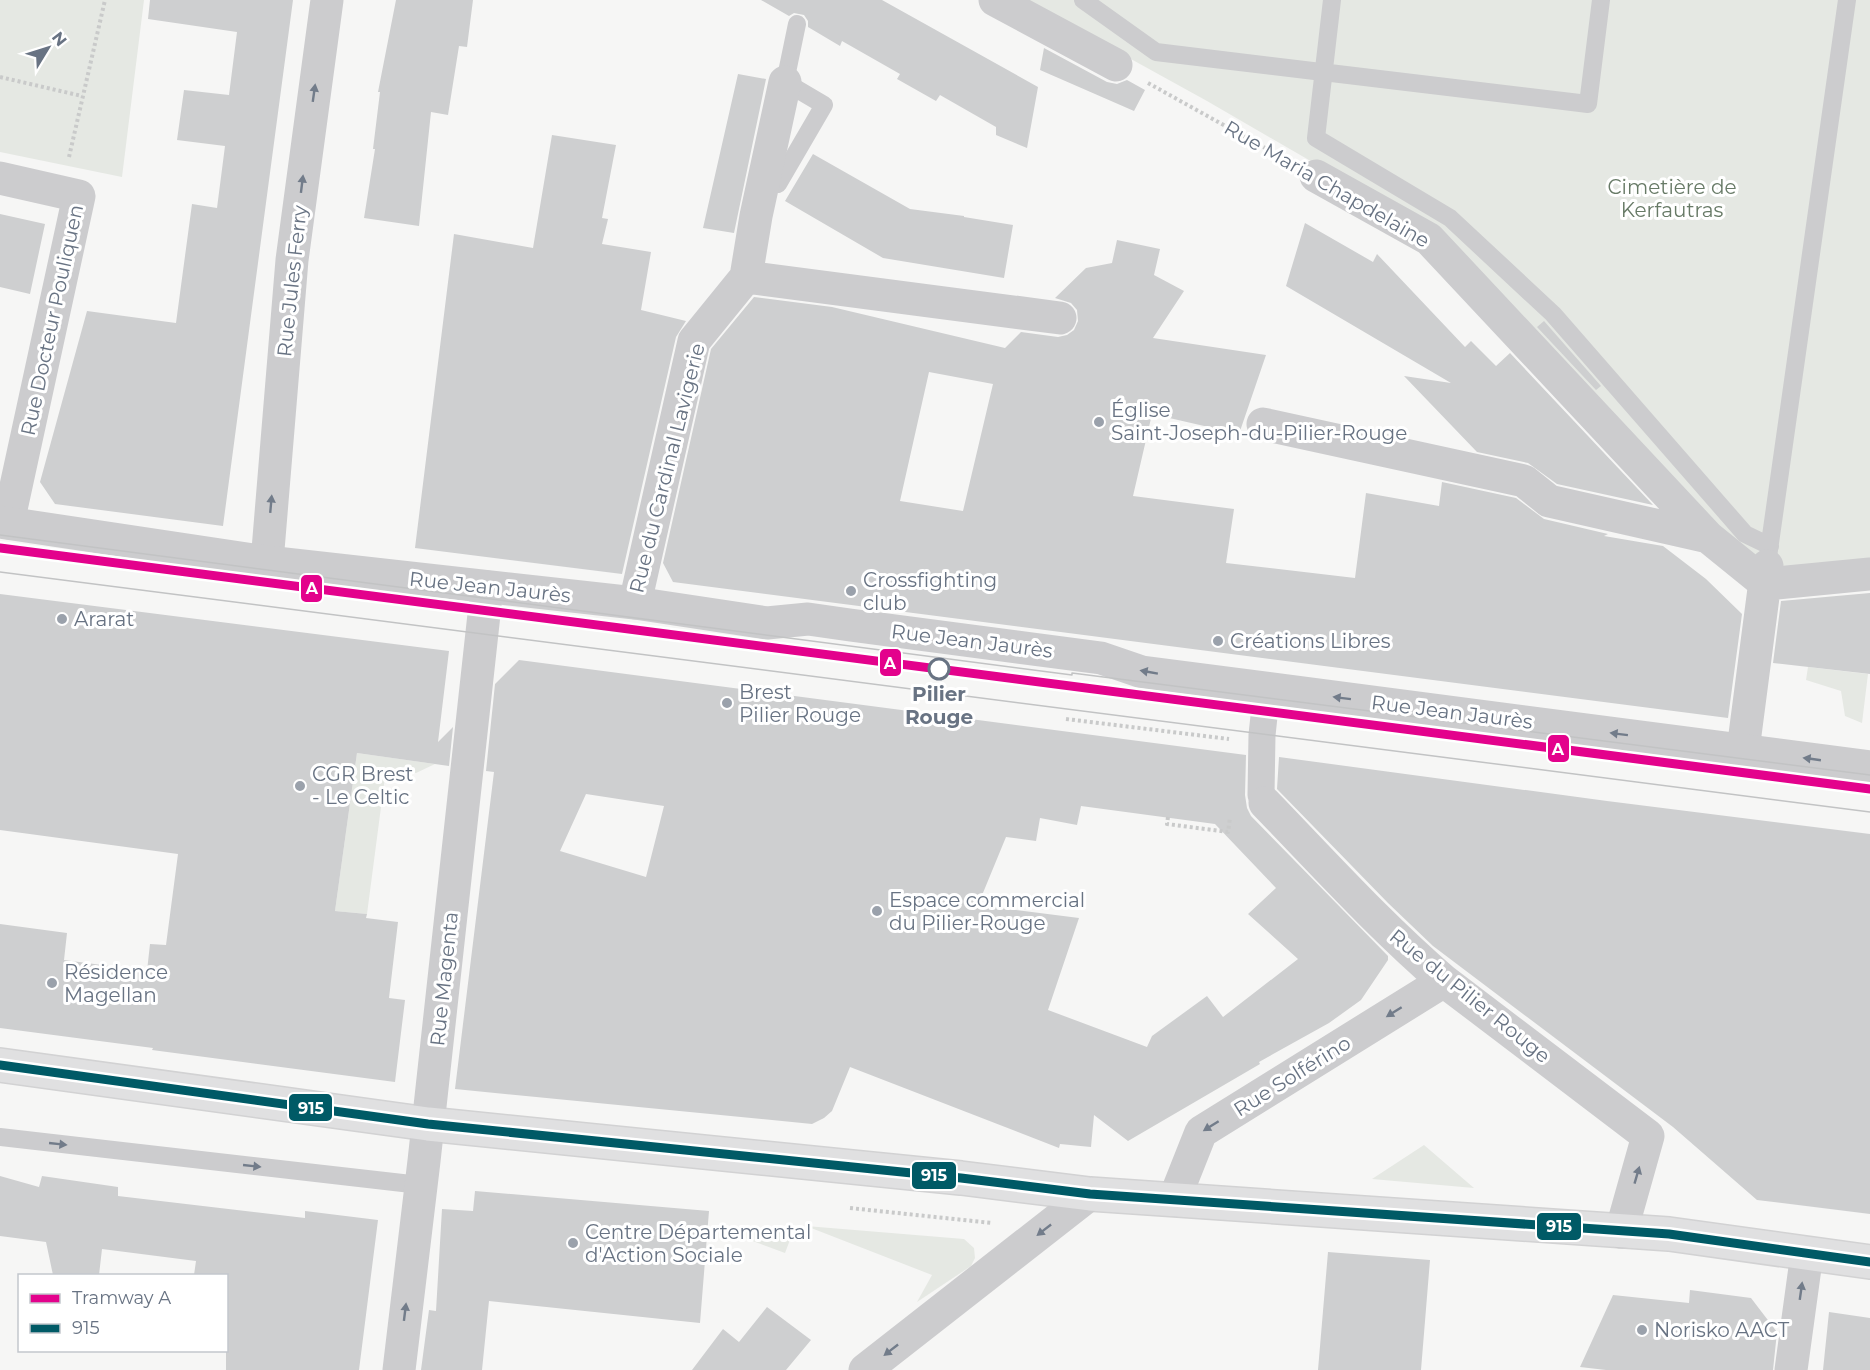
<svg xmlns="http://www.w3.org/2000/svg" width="1870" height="1370" font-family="Montserrat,sans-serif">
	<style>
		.green { fill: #e5e8e3 }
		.building { fill: #cecfd0; fill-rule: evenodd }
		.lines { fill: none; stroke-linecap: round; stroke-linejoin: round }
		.secondary-casing { stroke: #d2d2d3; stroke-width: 36 }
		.path { stroke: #c9caca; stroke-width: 4; stroke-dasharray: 3 3; stroke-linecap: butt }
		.service { stroke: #ccccce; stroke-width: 18 }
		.pedestrian { stroke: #ccccce; stroke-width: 27 }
		.minor { stroke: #ccccce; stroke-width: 33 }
		.tertiary { stroke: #ccccce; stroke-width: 33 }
		.secondary { stroke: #e0e0e1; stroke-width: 33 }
		.tram { stroke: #c2c3c4; stroke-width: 1.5 }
		.bus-1-casing { stroke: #fff; stroke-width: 14 }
		.bus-1 { stroke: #005a66; stroke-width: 9 }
		.tram-1-casing { stroke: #fff; stroke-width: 14 }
		.tram-1 { stroke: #e3028c; stroke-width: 9 }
		.oneway { fill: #727c8a }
		.poi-dot { fill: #9aa1ab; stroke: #fff; stroke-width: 2 }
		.stop-dot { fill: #fff; stroke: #687383; stroke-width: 3 }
		.labels { text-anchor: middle; stroke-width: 6; stroke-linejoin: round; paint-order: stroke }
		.street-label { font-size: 20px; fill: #687383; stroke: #fff }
		.park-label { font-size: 20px; fill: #677a66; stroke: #fff }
		.poi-label { font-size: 20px; fill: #687383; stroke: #fff; text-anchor: start }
		.stop-label { font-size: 20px; font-weight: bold; fill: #687383; stroke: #fff }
		.line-badge { stroke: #fff; stroke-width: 2 }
		.badge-label { font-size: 16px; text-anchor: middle; font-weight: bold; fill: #fff }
	</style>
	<rect width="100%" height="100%" fill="#f6f6f5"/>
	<!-- green -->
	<path class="green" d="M0 0H144L122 177 0 152Z
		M1024 0H1870V562L1781 570 1753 562 1435 233 1207 101Z
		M1808 667 1868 674 1862 723 1845 716 1841 691 1806 680Z
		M357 753 435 764 416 773 386 769 367 914 335 911Z
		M1424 1145 1474 1188 1372 1179Z
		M806 1226 964 1239 974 1248 975 1258 971 1266 917 1302 932 1275Z
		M721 1229 793 1232 785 1253Z"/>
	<!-- building -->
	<path class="building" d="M150 0H293L223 526 55 504 40 482 87 311 176 323 192 204 217 208 225 146 177 140 184 90 229 95 237 32 148 19Z
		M396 0H473L467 47 459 46 448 115 431 112 419 226 364 218 375 149H373L380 92H378Z
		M761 0H882L1038 87 1027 148 996 135V127L940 95 936 101 897 79 900 74 842 41 840 46 808 27V21L804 15 794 13 789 16Z
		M1044 48 1107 82 1117 84 1127 80 1145 90 1134 111 1040 70Z
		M738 74 766 79 734 233 703 228Z
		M552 135 616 145 602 218 608 219 602 244 651 252 641 310 686 321 676 337 622 574 415 548 454 234 533 248Z
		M813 154 910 209 964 216V217L1013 225 1004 278 883 258 785 201Z
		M0 214 45 224 30 294 0 287Z
		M1305 223 1373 262 1377 254 1465 347 1471 341 1496 366 1510 353 1653 505 1557 484 1528 463 1477 452 1404 376 1451 383 1286 286Z
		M1117 240 1160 249 1154 275 1184 291 1153 338 1266 355 1239 434 1152 414 1133 496 1234 509 1226 563 1355 578 1366 493 1439 506 1442 482 1516 498 1544 519 1608 534 1604 536 1663 546 1706 579 1742 614 1728 718 673 582 663 563 711 349 754 297 832 307 1005 348 1021 332 1058 337 1067 335 1074 330 1078 321 1077 310 1071 303 1055 298 1086 268 1112 263ZM929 372 993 384 963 511 900 501Z
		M1544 321 1601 386 1596 390 1537 327Z
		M1870 593V674L1773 663 1781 601Z
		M0 594 449 651 438 742 453 727 449 766 357 753 335 911 367 914 366 918 398 922 389 998 405 1000 395 1082 152 1050 153 1048 0 1028V924L67 933 64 960 147 971 150 944 166 945 178 854 0 830Z
		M519 660 1246 755 1245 795 1247 808 1251 816 1388 956V960L1361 1000 1329 1023 1259 1062 1260 1064 1128 1141 1094 1115 1091 1147 1060 1144 1059 1148 850 1067 832 1111 824 1118 812 1124 455 1089 494 772 486 771 495 684ZM586 794 664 806 646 877 560 851ZM1081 806 1215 824 1276 888 1248 914 1298 959 1223 1017 1207 996 1152 1036 1147 1047 1048 1010 1079 918 978 905 1006 837 1036 841 1040 818 1077 825Z
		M1279 757 1607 801 1870 834V1214L1757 1200 1673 1127 1433 946 1388 903 1277 789Z
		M0 1176 39 1187 42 1176 118 1187V1196L305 1218V1211L378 1220 359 1370H226V1275H194L196 1261 102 1249 99 1275H53L46 1242 0 1236Z
		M475 1191 709 1211 700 1323 489 1301 482 1370H421L429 1310 436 1311 442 1209 473 1211Z
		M1328 1252 1430 1260 1421 1370H1318Z
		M1690 1290 1751 1298 1777 1332 1773 1370H1606L1580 1367 1613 1295 1689 1303Z
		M767 1307 811 1340 786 1370H692L723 1329 739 1342Z
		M1829 1312 1870 1318V1370H1823Z"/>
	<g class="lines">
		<defs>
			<path id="secondary" d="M0 1065 428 1124 961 1178 1090 1194 1669 1234 1870 1262"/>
		</defs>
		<!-- secondary casing -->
		<use href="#secondary" class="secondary-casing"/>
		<!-- path -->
		<path class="path" d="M0 77 82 96
			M1148 83 1283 158
			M69 157 105 0
			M1066 719 1229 739
			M1168 817 1167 824 1228 832 1230 818
			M850 1208 992 1223"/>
		<!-- service -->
		<path class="service" d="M1083 0 1156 52 1588 104 1601 0
			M1332 0 1316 138 1450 218 1553 314 1745 534 1770 546
			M778 184 824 105 785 82 797 24
			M1768 557 1847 0
			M0 1137 420 1185"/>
		<!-- pedestrian -->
		<path class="pedestrian" d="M1265 803 1261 795 1262 735 1267 688"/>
		<!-- minor -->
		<path class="minor" d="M995 0 1116 65
			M1316 176 1429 239 1708 537 1766 584 1870 574
			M0 178 79 196 8 523
			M746 277 1060 318
			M1263 424 1524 481 1549 501 1708 537
			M267 562 292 260 327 0
			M635 603 694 341 746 277 756 216 785 82
			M1743 750 1767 566
			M1265 803C1324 864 1380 926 1444 981L1648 1136 1621 1232
			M1174 1200 1201 1132 1444 981
			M399 1370 424 1161 487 587
			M865 1370 1090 1194
			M1791 1370 1807 1253"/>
		<!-- tertiary -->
		<path class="tertiary" d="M0 522 267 562 635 603 767 623 808 619 850 625 1101 658 1142 672 1870 767"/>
		<!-- secondary -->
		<use href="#secondary" class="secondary"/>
		<!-- tram -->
		<path class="tram" d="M0 535 1072 675V673L1870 775
			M0 572 1870 812"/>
		<defs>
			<path id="bus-1" d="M0 1065 428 1124 961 1178 1090 1194 1669 1234 1870 1262"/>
		</defs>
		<!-- bus-1 casing -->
		<use href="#bus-1" class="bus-1-casing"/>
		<!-- bus-1 -->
		<use href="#bus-1" class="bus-1"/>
		<defs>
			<path id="tram-1" d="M0 548 1870 789"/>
		</defs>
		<!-- tram-1 casing -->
		<use href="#tram-1" class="tram-1-casing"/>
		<!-- tram-1 -->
		<use href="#tram-1" class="tram-1"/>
	</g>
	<!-- one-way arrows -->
	<defs><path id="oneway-solid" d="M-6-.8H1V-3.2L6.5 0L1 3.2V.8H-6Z" transform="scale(1.5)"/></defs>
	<g class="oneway">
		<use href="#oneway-solid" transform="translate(314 93) rotate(-82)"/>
		<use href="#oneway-solid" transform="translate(302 184) rotate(-83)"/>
		<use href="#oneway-solid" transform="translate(271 504) rotate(-85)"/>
		<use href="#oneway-solid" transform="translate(1149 672) rotate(-170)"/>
		<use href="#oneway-solid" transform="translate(1342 698) rotate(-173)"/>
		<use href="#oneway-solid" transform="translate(1619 734) rotate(-173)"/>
		<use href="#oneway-solid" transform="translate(1812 759) rotate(-172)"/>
		<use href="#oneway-solid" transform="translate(1394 1012) rotate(148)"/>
		<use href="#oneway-solid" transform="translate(1211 1126) rotate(148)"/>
		<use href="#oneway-solid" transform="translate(58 1144) rotate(6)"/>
		<use href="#oneway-solid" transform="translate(252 1166) rotate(6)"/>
		<use href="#oneway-solid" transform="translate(1637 1175) rotate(-74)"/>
		<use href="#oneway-solid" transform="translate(1044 1230) rotate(142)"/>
		<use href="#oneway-solid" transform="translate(1801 1291) rotate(-82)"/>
		<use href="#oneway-solid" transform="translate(405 1312) rotate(-83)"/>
		<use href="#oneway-solid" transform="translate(891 1350) rotate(142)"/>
	</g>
	<!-- markers -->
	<g class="poi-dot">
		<circle cx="1099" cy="422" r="6"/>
		<circle cx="851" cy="591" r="6"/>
		<circle cx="62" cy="619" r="6"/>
		<circle cx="1218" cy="641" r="6"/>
		<circle cx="727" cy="703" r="6"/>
		<circle cx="300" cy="786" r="6"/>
		<circle cx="877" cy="911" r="6"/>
		<circle cx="52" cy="983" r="6"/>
		<circle cx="573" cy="1243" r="6"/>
		<circle cx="1642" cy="1330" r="6"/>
	</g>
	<circle class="stop-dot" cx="939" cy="669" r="10"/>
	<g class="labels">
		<!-- street labels -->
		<g class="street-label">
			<text transform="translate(1327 184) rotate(30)" y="7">Rue Maria Chapdelaine</text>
			<text transform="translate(292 281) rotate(-84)" y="7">Rue Jules Ferry</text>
			<text transform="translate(52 320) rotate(-78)" y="7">Rue Docteur Pouliquen</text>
			<text transform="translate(667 468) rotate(-76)" y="7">Rue du Cardinal Lavigerie</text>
			<text transform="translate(490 587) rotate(6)" y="7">Rue Jean Jaurès</text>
			<text transform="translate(972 641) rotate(7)" y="7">Rue Jean Jaurès</text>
			<text transform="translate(1452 712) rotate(7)" y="7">Rue Jean Jaurès</text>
			<text transform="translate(444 979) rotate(-84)" y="7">Rue Magenta</text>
			<text transform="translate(1470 996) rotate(39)" y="7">Rue du Pilier Rouge</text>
			<text transform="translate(1292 1076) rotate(-32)" y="7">Rue Solférino</text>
		</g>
		<!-- park labels -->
		<g class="park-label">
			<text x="1672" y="194">Cimetière de<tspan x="1672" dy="23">Kerfautras</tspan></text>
		</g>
		<!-- poi labels -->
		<g class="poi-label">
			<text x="1111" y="417">Église<tspan x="1111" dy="23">Saint-Joseph-du-Pilier-Rouge</tspan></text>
			<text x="863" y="587">Crossfighting<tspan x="863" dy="23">club</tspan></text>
			<text x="74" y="626">Ararat</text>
			<text x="1230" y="648">Créations Libres</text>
			<text x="739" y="699">Brest<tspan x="739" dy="23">Pilier Rouge</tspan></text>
			<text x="312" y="781">CGR Brest<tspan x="312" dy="23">- Le Celtic</tspan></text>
			<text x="889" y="907">Espace commercial<tspan x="889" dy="23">du Pilier-Rouge</tspan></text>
			<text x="64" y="979">Résidence<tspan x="64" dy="23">Magellan</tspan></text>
			<text x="585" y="1239">Centre Départemental<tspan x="585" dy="23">d'Action Sociale</tspan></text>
			<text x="1654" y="1337">Norisko AACT</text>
		</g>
		<!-- stop labels -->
		<g class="stop-label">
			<text x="939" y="701">Pilier<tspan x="939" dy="23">Rouge</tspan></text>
		</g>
	</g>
	<g class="line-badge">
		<rect x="300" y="574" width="23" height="29" rx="6" fill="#e3028c"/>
		<rect x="879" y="648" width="23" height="29" rx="6" fill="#e3028c"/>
		<rect x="1547" y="734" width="23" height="29" rx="6" fill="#e3028c"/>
		<rect x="288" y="1093" width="45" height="29" rx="6" fill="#005a66"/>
		<rect x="911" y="1161" width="46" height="29" rx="6" fill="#005a66"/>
		<rect x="1536" y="1212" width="46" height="29" rx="6" fill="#005a66"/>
	</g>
	<g class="badge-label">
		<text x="312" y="594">A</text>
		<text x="890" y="669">A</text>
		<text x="1558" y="755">A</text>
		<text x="311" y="1114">915</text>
		<text x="934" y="1181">915</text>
		<text x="1559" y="1232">915</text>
	</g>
	<!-- legend -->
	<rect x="18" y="1274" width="210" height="78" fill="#ffffff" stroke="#c3c7cd" stroke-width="1.5"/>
	<rect x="30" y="1294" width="30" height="9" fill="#e3028c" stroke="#c3c7cd" stroke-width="1.5"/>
	<text x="72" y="1304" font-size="18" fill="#687383">Tramway A</text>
	<rect x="30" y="1324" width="30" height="9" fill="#005a66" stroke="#c3c7cd" stroke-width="1.5"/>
	<text x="72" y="1334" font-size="18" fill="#687383">915</text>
	<!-- north arrow -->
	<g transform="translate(48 48) rotate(52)" stroke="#ffffff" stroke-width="4.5" paint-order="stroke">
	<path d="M0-4.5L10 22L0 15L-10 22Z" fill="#687383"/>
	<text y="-9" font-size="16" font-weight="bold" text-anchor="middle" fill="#687383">N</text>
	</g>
</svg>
